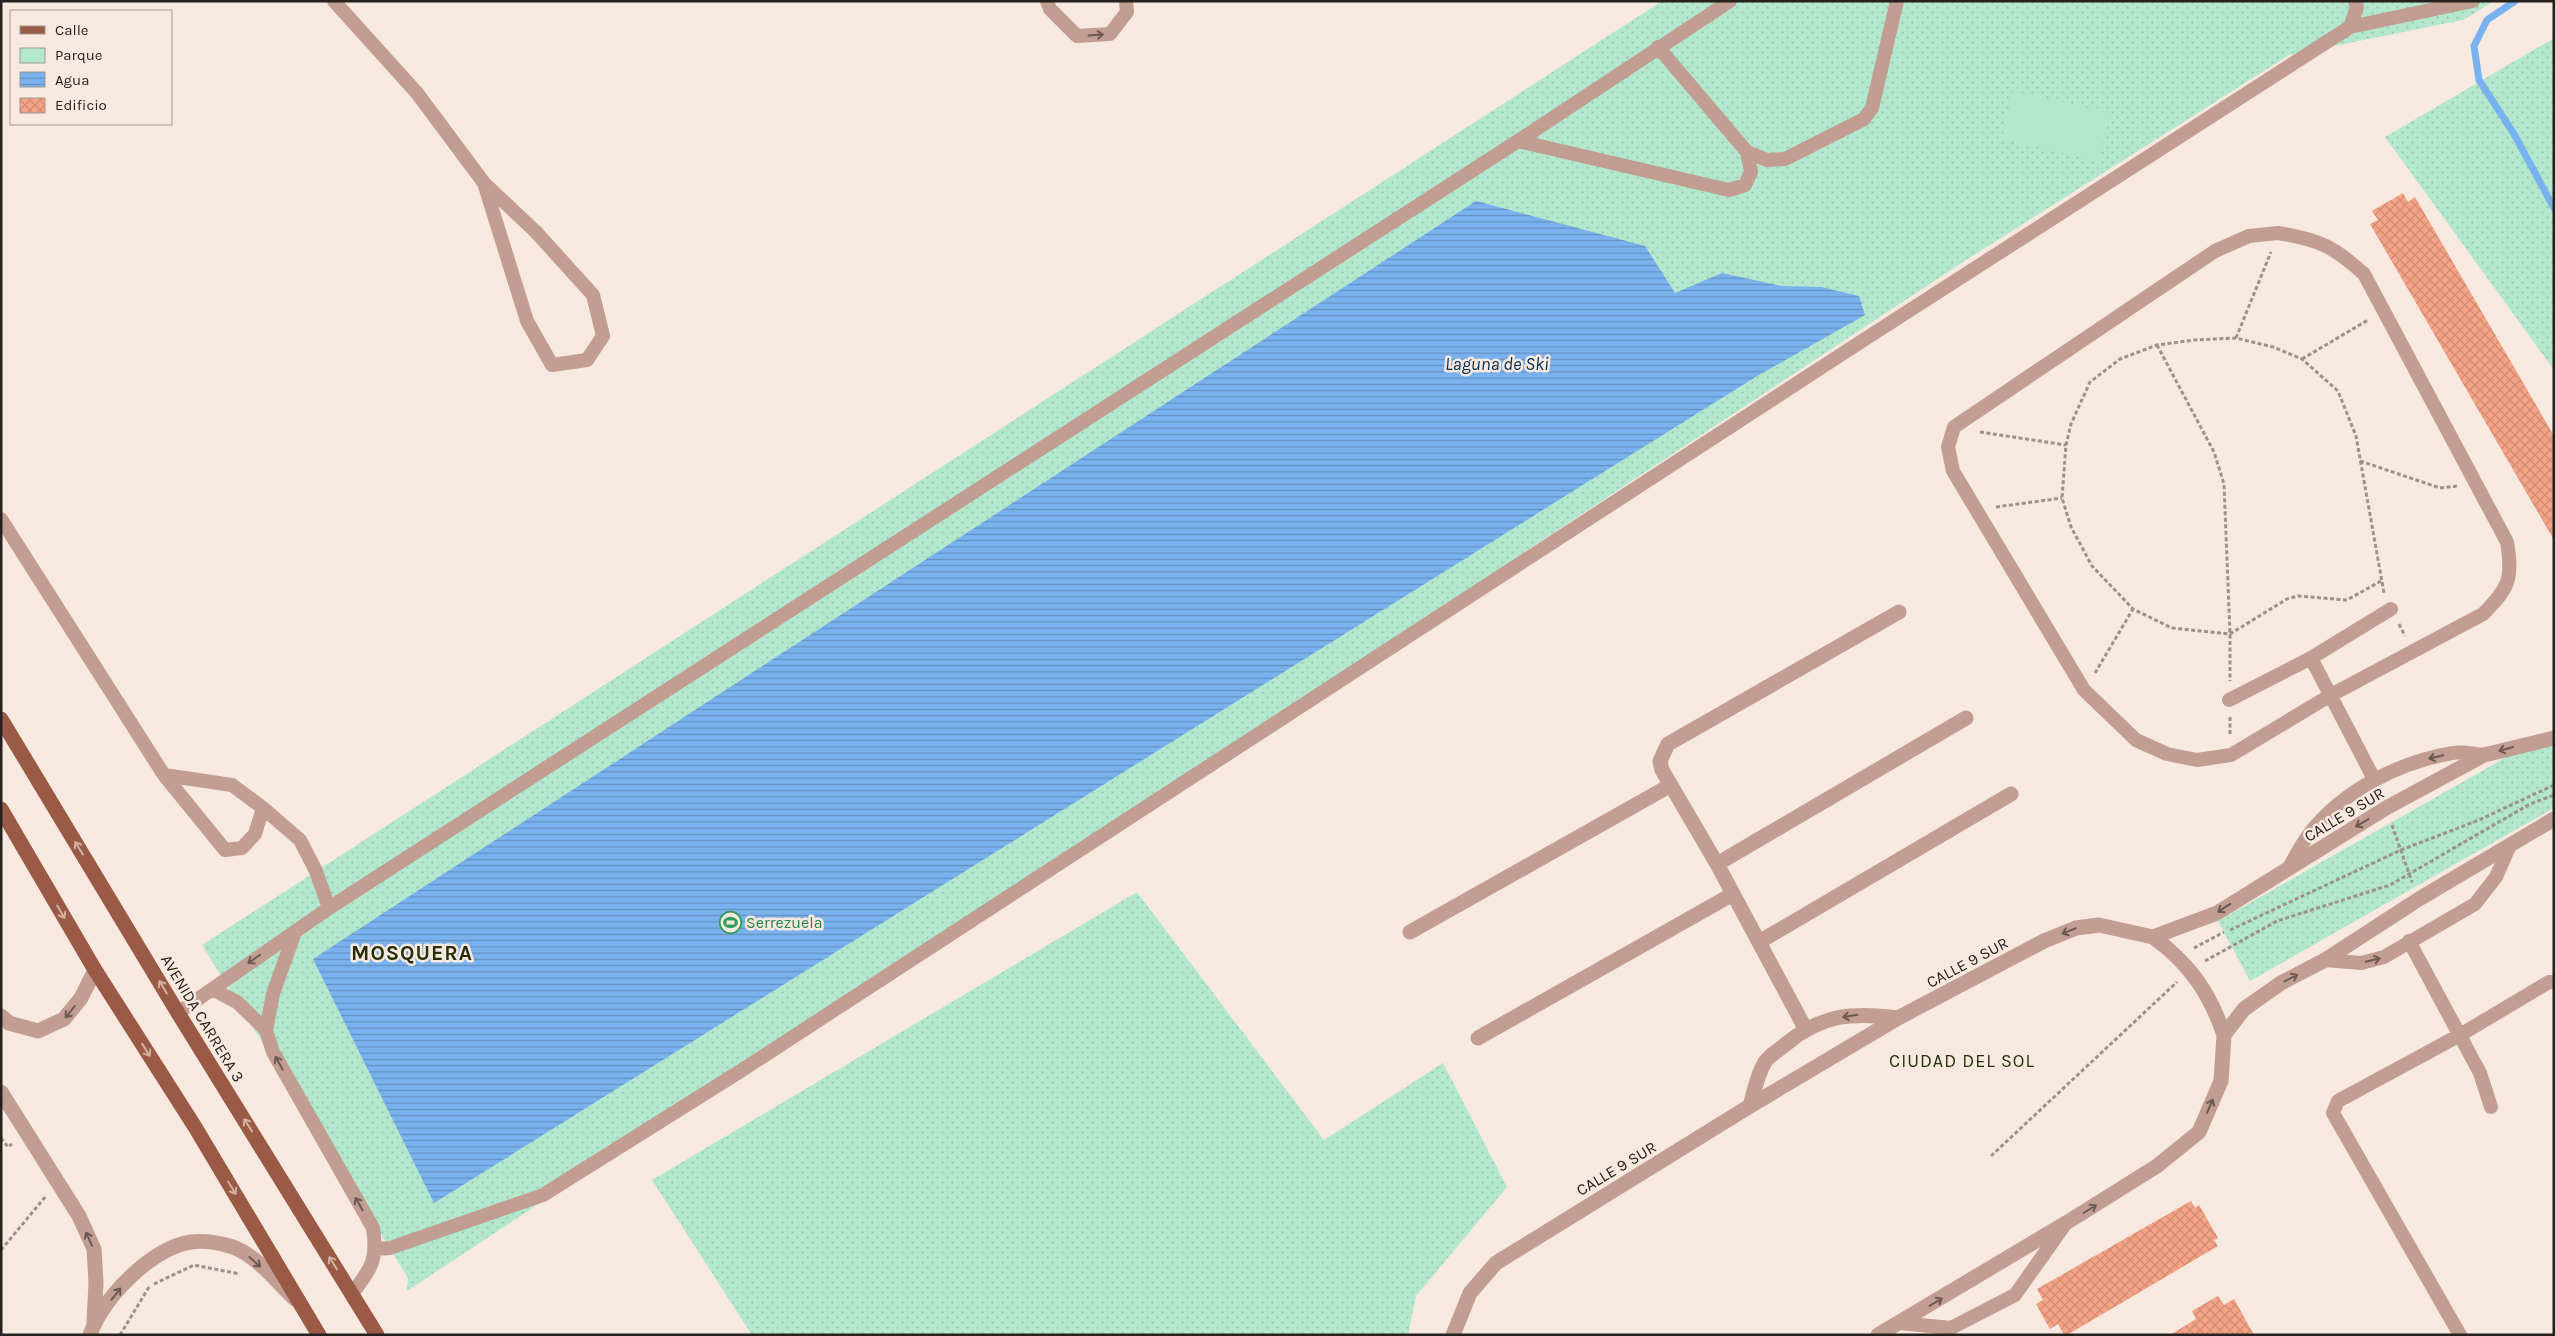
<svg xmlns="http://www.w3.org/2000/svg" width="2555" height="1336" font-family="Karla,sans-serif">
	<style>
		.grass { fill: url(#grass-dots) }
		.green { fill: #b3e8ce }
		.water { fill: url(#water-rules) }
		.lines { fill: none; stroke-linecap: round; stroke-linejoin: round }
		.stream { stroke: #79b2ee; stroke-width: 7 }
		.building { fill: url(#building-cross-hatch) }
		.path { stroke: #9c928b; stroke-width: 3; stroke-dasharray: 4 2.5; stroke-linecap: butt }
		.lane { stroke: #c29d92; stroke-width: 14 }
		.street { stroke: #c29d92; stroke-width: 15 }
		.primary { stroke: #9a5a46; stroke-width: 15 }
		.oneway { stroke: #6c5952 }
		.oneway2 { stroke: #d2b0a2 }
		.labels { text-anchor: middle; stroke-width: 5; stroke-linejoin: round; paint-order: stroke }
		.street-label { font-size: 16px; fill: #26211e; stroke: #f7e9e0 }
		.leisure-label { font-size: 16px; fill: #27864d; stroke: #f7e9e0; text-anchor: start }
		.water-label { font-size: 18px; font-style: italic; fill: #022d52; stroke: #f7e9e0 }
		.neighbourhood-label { font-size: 18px; letter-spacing: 1px; fill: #262f09; stroke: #f7e9e0 }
		.district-label { font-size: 21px; font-weight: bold; letter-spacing: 1px; fill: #262f09; stroke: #f7e9e0 }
	</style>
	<defs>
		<pattern id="grass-dots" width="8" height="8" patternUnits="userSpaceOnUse" patternTransform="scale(1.25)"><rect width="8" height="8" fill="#b3e8ce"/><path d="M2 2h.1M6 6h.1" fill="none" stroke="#9ac7b0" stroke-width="1.8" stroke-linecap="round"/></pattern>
		<pattern id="water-rules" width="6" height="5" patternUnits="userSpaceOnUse" patternTransform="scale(1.25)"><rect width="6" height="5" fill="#79b2ee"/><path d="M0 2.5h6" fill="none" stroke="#6390c0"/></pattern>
		<pattern id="building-cross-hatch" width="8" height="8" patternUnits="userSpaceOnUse" patternTransform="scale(1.25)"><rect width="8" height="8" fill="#f4a386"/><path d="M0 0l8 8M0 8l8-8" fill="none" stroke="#d18c73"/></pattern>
	</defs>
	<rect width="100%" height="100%" fill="#f7e9e0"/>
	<!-- grass -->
	<path class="grass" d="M1662 1H2494L2463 20 2289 55 1960 264 407 1291 408 1278 202 945Z
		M2554 38V370L2385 137Z
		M2554 744V808L2250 981 2218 921 2517 751Z
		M1137 892 1324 1140 1443 1063 1507 1187 1416 1296 1408 1335H747L750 1332 652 1180Z"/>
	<!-- green -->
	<path class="green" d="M2013 91 2110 113 2099 161 2002 139Z"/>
	<!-- water -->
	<path class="water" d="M1476 201 1645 246 1675 293 1722 273 1781 286 1821 287 1859 296 1865 315 1757 376 434 1203 313 959Z"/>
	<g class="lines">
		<!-- stream -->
		<path class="stream" d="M2515 1 2487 20 2474 46 2479 80 2514 134 2554 208"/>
	</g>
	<!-- building -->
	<path class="building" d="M2403 193 2408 202 2415 197 2554 436V540L2370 224 2378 220 2372 211Z
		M2191 1201 2195 1208 2199 1205 2218 1238 2214 1240 2218 1246 2067 1335H2064L2058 1324 2050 1329 2036 1304 2043 1300 2037 1289Z
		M2218 1296 2224 1305 2234 1299 2254 1335H2170L2196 1319 2192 1311Z"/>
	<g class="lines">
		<!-- path -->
		<path class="path" d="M2236 338 2271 252
			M2157 345 2214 452 2224 484 2230 634V681
			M2302 359 2368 320
			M1980 432 2066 445
			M2360 461 2440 488 2458 486
			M1996 507 2062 498
			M2381 581 2347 600 2298 596 2287 599 2230 634 2172 628 2133 609 2092 566 2071 527 2062 498 2066 445 2071 424 2090 382 2120 359 2157 345 2194 340 2236 338 2273 347 2302 359 2338 391 2356 436 2384 593
			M2399 624 2405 636
			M2095 673 2133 609
			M2230 717V736
			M2392 825 2412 882
			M2230 930 2401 850 2479 820 2554 785
			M2194 948 2224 932
			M2205 961 2277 921 2390 885 2530 804 2554 795
			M1 1138 8 1147 12 1144
			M1991 1156 2177 982
			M1 1250 46 1196
			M154 1284 194 1265 240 1274
			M120 1335 149 1287"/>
		<!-- lane -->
		<path class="lane" d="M334 1 417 93 484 183 536 232 593 295 603 336 587 360 552 365 527 321 484 183
			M1047 1 1050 9 1077 36 1110 34 1127 12 1126 1
			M2350 27 2357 7 2355 1
			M1658 47 1747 152 1767 160 1785 159 1864 119 1872 108 1897 1
			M1518 141 1729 190 1745 185 1751 172 1747 152
			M2278 233C2320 240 2333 246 2364 274L2507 542C2513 579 2509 588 2483 614L2331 695 2231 755 2197 760 2167 754 2136 740 2084 690 1953 471 1948 447 1954 427 2215 251 2249 236Z
			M1 519 164 775 225 850 242 848 255 834 263 808 232 785 164 775
			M2311 658 2374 779
			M2229 700 2311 658 2391 609
			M263 808 300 840 316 871 329 908
			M2290 866C2296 855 2302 843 2310 833 2344 790 2399 762 2453 753 2463 751 2474 754 2484 755
			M295 932 273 994 266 1030 273 1052 373 1228C378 1261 371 1268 352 1294
			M2409 941 2480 1073 2491 1107
			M2325 960 2361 963 2384 957 2475 904 2496 877 2510 845
			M214 990 237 1002 266 1030
			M178 1013 329 908 1518 141 1730 1
			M376 1249 390 1248 543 1195 739 1072 1862 341 2350 27 2473 1
			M1900 1323 1951 1328 2015 1295 2066 1223
			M2460 1335 2333 1113 2338 1101 2460 1035 2549 982H2554"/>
		<!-- street -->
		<path class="street" d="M1717 864 1966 718
			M1410 932 1671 785
			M2153 937C2189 963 2210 993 2224 1035
			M1759 942 2011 794
			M1 1016 9 1023 38 1031 64 1019 81 998 95 970
			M1805 1028 1717 864 1662 770 1660 761 1668 744 1899 612
			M1478 1038 1733 894
			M1 1092 79 1216 94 1249 96 1283 94 1321
			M1750 1106C1754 1092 1757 1075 1765 1062 1770 1055 1779 1050 1786 1044 1822 1014 1853 1012 1898 1018
			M90 1335C102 1298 152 1248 191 1242 205 1240 220 1243 233 1247 257 1256 277 1282 295 1299
			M1453 1335 1470 1293 1496 1263 1750 1106 1898 1018 2044 941 2076 928 2099 925 2153 937 2217 913 2386 808 2484 755 2554 738
			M1878 1335 2066 1223 2157 1166 2199 1132 2221 1081 2224 1035 2244 1009 2281 983 2325 960 2419 899 2554 819"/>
		<!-- primary -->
		<path class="primary" d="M1 719 178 1013 377 1335
			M1 809 95 970 195 1127 319 1335"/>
	</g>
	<!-- one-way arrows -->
	<defs><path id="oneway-shaft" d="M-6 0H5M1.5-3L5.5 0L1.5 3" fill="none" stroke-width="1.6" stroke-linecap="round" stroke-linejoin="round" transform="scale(1.25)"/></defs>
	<g class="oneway">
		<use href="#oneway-shaft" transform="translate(1096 35) rotate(-4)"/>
		<use href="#oneway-shaft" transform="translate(2506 749) rotate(164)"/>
		<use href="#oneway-shaft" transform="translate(2436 757) rotate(166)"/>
		<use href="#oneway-shaft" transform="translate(2362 823) rotate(149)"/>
		<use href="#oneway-shaft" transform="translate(2224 908) rotate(147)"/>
		<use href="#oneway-shaft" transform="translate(2069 931) rotate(158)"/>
		<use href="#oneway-shaft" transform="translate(254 959) rotate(145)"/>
		<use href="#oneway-shaft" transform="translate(2373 960) rotate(-13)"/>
		<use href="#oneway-shaft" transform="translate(2291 978) rotate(-27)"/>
		<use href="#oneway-shaft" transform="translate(70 1012) rotate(129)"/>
		<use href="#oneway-shaft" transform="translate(1850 1016) rotate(171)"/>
		<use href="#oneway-shaft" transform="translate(279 1063) rotate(-119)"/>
		<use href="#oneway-shaft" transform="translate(2210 1106) rotate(-67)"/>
		<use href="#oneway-shaft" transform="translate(359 1204) rotate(-120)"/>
		<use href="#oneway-shaft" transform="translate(2090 1209) rotate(-32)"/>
		<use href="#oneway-shaft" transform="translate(89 1239) rotate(-114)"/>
		<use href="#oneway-shaft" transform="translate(255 1262) rotate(42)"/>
		<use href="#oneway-shaft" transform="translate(116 1294) rotate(-52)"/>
		<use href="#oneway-shaft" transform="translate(1936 1302) rotate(-31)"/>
	</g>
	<g class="oneway2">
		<use href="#oneway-shaft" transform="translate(79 848) rotate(-121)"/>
		<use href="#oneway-shaft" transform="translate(61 912) rotate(60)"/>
		<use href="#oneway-shaft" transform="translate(163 987) rotate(-121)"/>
		<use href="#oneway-shaft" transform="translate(146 1050) rotate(58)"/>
		<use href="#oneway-shaft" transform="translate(248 1125) rotate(-122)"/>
		<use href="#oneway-shaft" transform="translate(232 1188) rotate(59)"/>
		<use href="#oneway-shaft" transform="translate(333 1263) rotate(-122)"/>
	</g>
	<!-- icons -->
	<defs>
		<symbol id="stadium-ring" viewBox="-11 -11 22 22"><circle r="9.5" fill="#f7e9e0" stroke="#2e9e5b" stroke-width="1.5"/><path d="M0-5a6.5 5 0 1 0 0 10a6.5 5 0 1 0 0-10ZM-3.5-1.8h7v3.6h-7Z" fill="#2e9e5b"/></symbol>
	</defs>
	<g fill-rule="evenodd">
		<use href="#stadium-ring" x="718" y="910" width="25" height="25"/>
	</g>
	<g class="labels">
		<!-- street labels -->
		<g class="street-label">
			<text transform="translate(2344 814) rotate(-31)" y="6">CALLE 9 SUR</text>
			<text transform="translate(1967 962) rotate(-28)" y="6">CALLE 9 SUR</text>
			<text transform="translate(203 1018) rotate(59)" y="6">AVENIDA CARRERA 3</text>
			<text transform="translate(1616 1168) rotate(-31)" y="6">CALLE 9 SUR</text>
		</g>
		<!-- leisure labels -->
		<g class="leisure-label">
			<text x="746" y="928">Serrezuela</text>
		</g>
		<!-- water labels -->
		<g class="water-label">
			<text x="1497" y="370">Laguna de Ski</text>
		</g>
		<!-- neighbourhood labels -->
		<g class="neighbourhood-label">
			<text x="1962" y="1067">CIUDAD DEL SOL</text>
		</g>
		<!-- district labels -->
		<g class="district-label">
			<text x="412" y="960">MOSQUERA</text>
		</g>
	</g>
	<!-- border -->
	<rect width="2555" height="1336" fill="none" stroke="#26211e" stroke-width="5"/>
	<!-- legend -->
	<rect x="10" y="10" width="162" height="115" fill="#f7e9e0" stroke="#a39992"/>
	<rect x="20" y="26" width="25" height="8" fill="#9a5a46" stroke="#a39992"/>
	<text x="55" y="35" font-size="15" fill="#26211e">Calle</text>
	<rect x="20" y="48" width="25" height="15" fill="#b3e8ce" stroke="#a39992"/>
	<text x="55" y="60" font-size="15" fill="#26211e">Parque</text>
	<rect x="20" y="72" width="25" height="15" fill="url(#water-rules)" stroke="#a39992"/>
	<text x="55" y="85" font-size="15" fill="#26211e">Agua</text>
	<rect x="20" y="98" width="25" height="15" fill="url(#building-cross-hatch)" stroke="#a39992"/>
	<text x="55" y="110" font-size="15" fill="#26211e">Edificio</text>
</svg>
